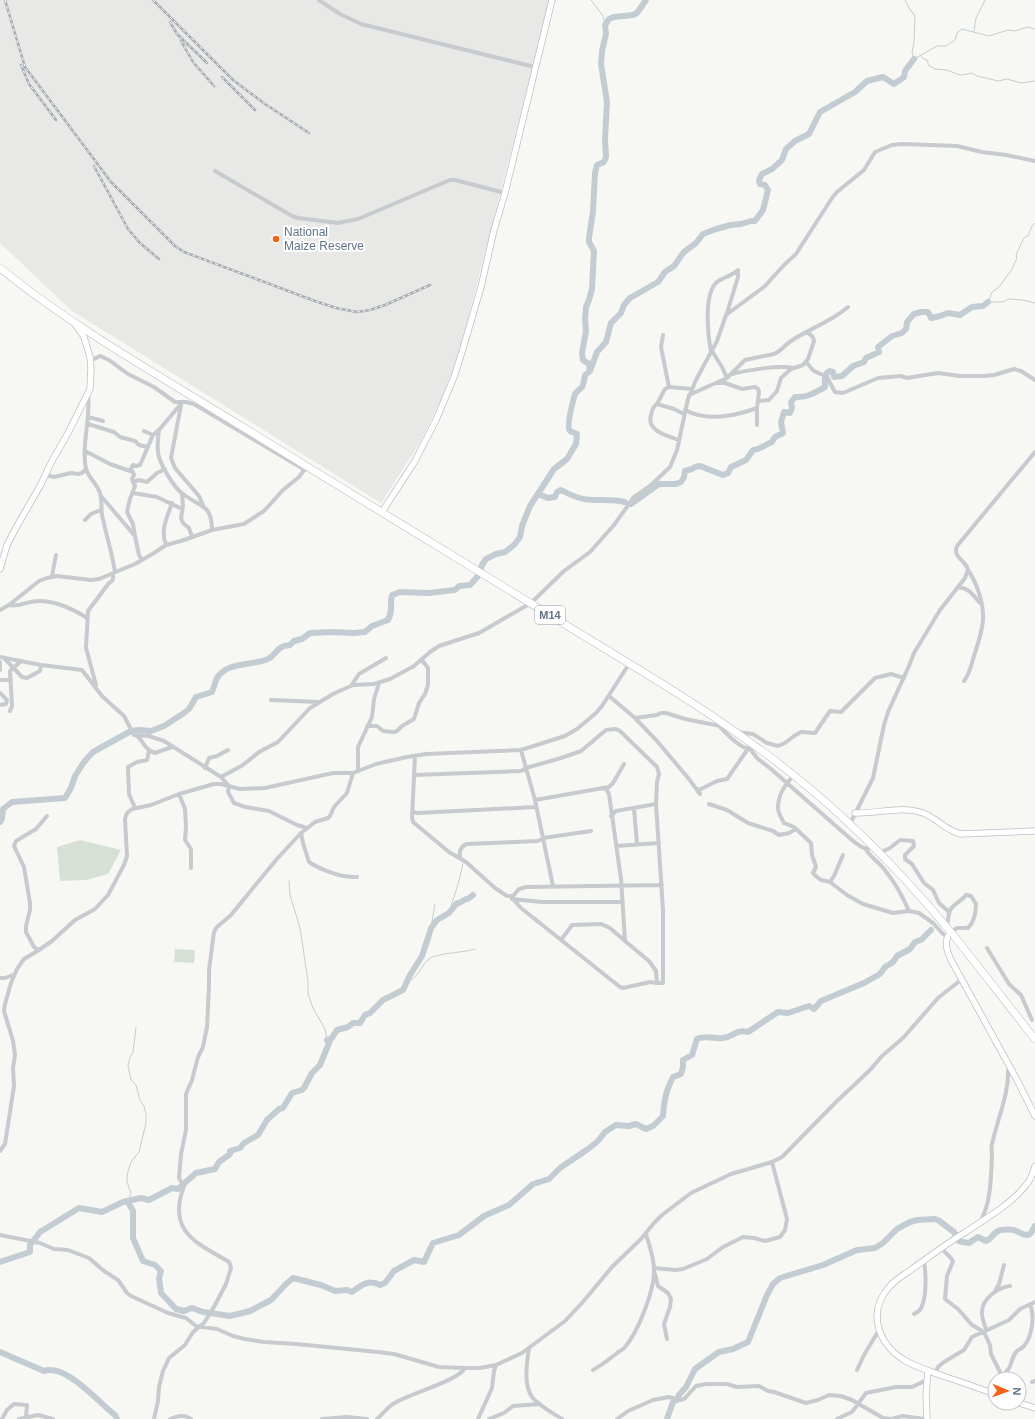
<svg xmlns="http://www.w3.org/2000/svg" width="1035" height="1419" font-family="Arial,sans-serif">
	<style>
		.built { fill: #e8e9e7 }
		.green { fill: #d7e0d5 }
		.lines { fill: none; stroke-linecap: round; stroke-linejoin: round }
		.stream { stroke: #c3ccd2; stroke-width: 1 }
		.river { stroke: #c3ccd2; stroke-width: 6 }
		.secondary-casing { stroke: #bbbfc5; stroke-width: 7 }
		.highway-casing { stroke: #b9bcc0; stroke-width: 8 }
		.street { stroke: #c7cace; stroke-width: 4 }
		.secondary { stroke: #fff; stroke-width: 5.5 }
		.highway { stroke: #fff; stroke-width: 7 }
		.rail-casing { stroke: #a6acb3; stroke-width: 2.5 }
		.rail { stroke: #fff; stroke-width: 1; stroke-dasharray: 3; stroke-linecap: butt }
		.poi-dot { fill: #f46317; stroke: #fff; stroke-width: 1.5 }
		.labels { text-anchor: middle; stroke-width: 4; stroke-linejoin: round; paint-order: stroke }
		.shield { fill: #fff; stroke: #929eac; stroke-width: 1 }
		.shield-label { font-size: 11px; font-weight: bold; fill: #637488 }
		.poi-label { font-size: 12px; fill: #637488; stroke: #fff; text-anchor: start }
	</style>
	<rect width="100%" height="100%" fill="#f7f8f4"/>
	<!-- built -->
	<path class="built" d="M0 0H550L460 350 443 396 419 444 381 503 72 311 0 243Z"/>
	<!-- green -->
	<path class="green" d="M80 840 121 850 108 874 86 880 60 881 57 847Z
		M175 949 195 950 194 963 174 962Z"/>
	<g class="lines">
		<!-- stream -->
		<path class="stream" d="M591 0 603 16 605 25
			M905 0 909 8 915 16 914 42 912 52 914 59 937 46H946L955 40 957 33 962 29 989 36 1008 30 1015 31 1028 27 1035 29
			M974 31 976 18 985 0
			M921 57 928 61V65L935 69 947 70 957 74 962 75 972 73 977 76 986 78 998 81 1007 79 1021 83 1035 81
			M1035 223 1032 226 1028 236 1024 238 1016 255 1017 258 1012 269 999 287 992 292 988 302H1003L1009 299 1023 300 1035 303
			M289 881 290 895 300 928 308 981V994L313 1008 325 1029 327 1040
			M449 913C454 896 460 881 463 863
			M431 928 435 904
			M408 981C417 980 422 964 429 959 436 953 463 953 475 949
			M128 1202 131 1193 127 1182V1175L131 1162 139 1152 146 1123V1114L144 1106 140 1100 136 1085 131 1080 128 1066 130 1057 133 1052 136 1028"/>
		<!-- river -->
		<path class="river" d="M590 371 589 364 583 360 582 353 586 331 585 319 586 307 589 300 592 289 594 251 589 242V238L593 211 595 173 597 165 604 162 606 157 605 139 607 102 601 64 602 51 606 34 605 25 609 19 614 17 633 15 637 13 646 0
			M538 494 548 498 555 497 557 492 561 490C570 495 583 500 593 500 604 500 614 499 625 502
			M631 504 659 484H676L681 482 684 477 685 471 692 469 695 467 700 466 723 475 728 473 731 467 746 460 753 450C762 449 764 445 772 442L775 437 783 433 781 422 784 412 790 413 792 408 791 402 795 397C807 398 814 393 825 387 825 380 823 374 830 371L833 372 834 377 842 376 853 366 864 362 866 358 879 352 878 347 892 336 902 333 906 329 907 322 914 314 921 312H928L931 318 940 316 948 313 960 315 972 307 983 306 988 302
			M481 569 482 565 486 559 496 554 505 552 514 545 520 537 522 526 530 506 554 469 567 459 576 444 577 434 570 431C566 426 573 401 575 394 577 391 579 390 582 387 584 384 584 379 585 375L590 371 597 352 606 342 611 323 621 313 624 305 630 298 658 282 665 272 674 266 684 252 696 243 703 234 716 229 731 225 741 224 751 221H755L763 210 768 190 765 185 760 184 759 180 762 174 772 169 782 160 786 149 795 141 809 134 820 112 855 92 867 81 883 77 894 84 904 77 905 71 914 59
			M0 822 2 819 3 809 12 802 65 798 71 788 75 776 84 762 93 752 131 731 139 730 151 731 164 726 184 713 189 709 196 697 212 692C214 688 215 682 217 678 228 661 252 666 268 659 275 655 277 649 282 647 284 645 288 646 290 645L294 641 302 639 310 633 332 632 355 633 365 632 372 626 388 620C394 609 389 606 392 595L400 592 429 593 455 590 459 586 470 585 478 576
			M128 1202 133 1211V1238L143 1261 155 1265 161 1271 159 1278 161 1293 176 1309 184 1311 192 1308 203 1312 230 1316 250 1311 271 1300 286 1284 293 1278 321 1285 335 1291 347 1290 352 1292C361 1285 369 1279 380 1285L385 1283 394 1271 414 1260 424 1262 433 1243 459 1235 484 1216 509 1205 533 1184 549 1179 560 1168 588 1149 598 1141 605 1132 616 1125 629 1126 636 1124 646 1129 653 1126 663 1116C664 1100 666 1091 673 1077L681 1074 683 1067V1060L692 1055 697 1039C706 1035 714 1039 723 1038 733 1037 736 1029 748 1032L778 1012 788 1013 809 1006 814 1009 821 1001 864 983 880 974 885 967 893 962 897 956 910 949 915 942 921 940 931 930
			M0 1262 30 1252V1245L40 1232 79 1208 102 1212 123 1202 141 1198 149 1200 172 1188 178 1189 196 1173 215 1169 219 1162 230 1154V1151L240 1148 244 1143 258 1135 267 1120 279 1109 283 1108 292 1093 302 1090 304 1088 312 1073 320 1065 329 1043 327 1040 331 1039 337 1030 348 1027 353 1023H360L365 1015 370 1013 383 1000 403 990 410 975 422 956 429 935 431 928 437 920 449 913 457 903H459L466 899H468L473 895
			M0 1352 44 1371C66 1363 99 1403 115 1415L117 1419
			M667 1419 673 1402 677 1400 679 1395 686 1387 695 1369 719 1352 733 1349 748 1342 767 1295 773 1284 780 1278 823 1265 857 1250 875 1248 883 1243 897 1229 910 1222 917 1220 935 1219 938 1220 954 1232 959 1241 963 1242 969 1243 978 1237 986 1241C992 1239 992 1234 998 1231 1002 1229 1013 1229 1016 1231 1021 1233 1022 1235 1028 1235L1031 1233 1035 1226"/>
		<defs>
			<path id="secondary" d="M382 512 415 461 436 420 454 377 462 352 481 287 494 230 505 193 552 0
				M0 569 7 545 17 526 40 486 53 459 67 435 90 389 91 368 90 357 84 337 75 324
				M855 813C878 814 901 805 923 813 937 818 946 831 961 834L1035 831
				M951 932C943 940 947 951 951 960L1016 1078 1035 1116
				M995 1394C978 1388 961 1382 943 1376 930 1371 916 1367 904 1360 877 1343 867 1311 890 1286 896 1279 904 1275 912 1269 929 1257 946 1244 964 1233 982 1221 1013 1203 1026 1185 1031 1180 1033 1173 1035 1166
				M1019 1403 1035 1408
				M927 1419 926 1394 928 1371"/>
			<path id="highway" d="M0 268C69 324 148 369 223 415 333 483 443 549 553 617 619 658 688 697 751 743 826 796 892 861 950 931 979 967 1007 1004 1035 1039"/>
		</defs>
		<!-- secondary casing -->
		<use href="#secondary" class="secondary-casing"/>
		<!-- highway casing -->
		<use href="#highway" class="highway-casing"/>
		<!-- street -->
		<path class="street" d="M319 0 340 14 361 24 535 67
			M215 171 292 216 298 218 338 223 358 219 450 180H455L505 193
			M727 313 738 277V270
			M663 335 661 347 669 387 692 389
			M712 351 722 367 727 378
			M711 353C708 337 703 294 717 282 723 277 732 276 738 270
			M90 361 100 356 109 360 128 374 154 387 175 402H186L194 404 305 470
			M806 362 814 371 827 377 835 392 843 393 878 378 901 376 907 378 938 373 960 376H985L994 375 1014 369 1021 371 1035 380
			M732 374C748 370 777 365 794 368
			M718 383H725L742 389 755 387 758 389 759 392 757 408V425
			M88 395C91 419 81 445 86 469 89 478 97 484 100 493 102 500 101 508 102 515 106 534 112 553 115 572
			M689 395 727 378 745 360 774 354C781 351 785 345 791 341 810 328 831 322 848 307
			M758 401 769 400 777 391 781 378 791 369 803 365 808 359 814 341 813 337 807 332
			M657 404 665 389 669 387
			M181 405 171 458 175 468 199 496 203 505
			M685 410C707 422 735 416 757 408
			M88 417 103 421
			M88 424 114 432 120 437 135 441 139 445 148 447
			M159 430C158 437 157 444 158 452 159 463 174 488 183 494 200 507 212 504 212 530
			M144 431 153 435
			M679 440C668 436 646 431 651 415 652 410 653 406 657 404L674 409 684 414
			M85 451 110 464 133 472 134 475 132 479 135 486 130 499 127 512 133 524 135 536
			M130 471 133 465 136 466 140 465 153 435 159 430 180 405
			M45 475 54 477 71 473 78 474 82 473 86 469
			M133 482 139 480 147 482 157 473 165 469
			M133 493 157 497 182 509
			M182 494 183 506 181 518 183 523 189 528 192 537
			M101 496 135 536 139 555 142 560
			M85 520 91 514 101 510
			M166 545C160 530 167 518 172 503
			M52 576 56 555
			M958 587C969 588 973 595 980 603
			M9 605C18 607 23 603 31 602 49 598 72 608 87 618
			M0 610 9 605 39 581 47 578 57 576 91 580 99 579 135 564 154 553 166 545 181 541 212 530 244 524 264 511 283 490 299 477 307 466
			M0 657 41 665 82 670 102 696 124 716 134 735 149 736 164 741 221 777 229 786 228 792 234 803 245 807 269 811 297 825 304 827 306 829
			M4 658 22 677 27 678 40 671 41 665
			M0 662V670
			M0 680H11
			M964 681C969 675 971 667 973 659 977 647 982 633 983 620 984 604 977 583 968 570
			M96 685 86 648 88 611 109 583C114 581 113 578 113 573
			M351 686 359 674 386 658
			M0 693 7 700 6 704 0 705
			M609 696 635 718 657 741 689 779 700 794
			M271 700 319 702
			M10 711 12 706 10 671 21 661
			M635 718 657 715 661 713H666L685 719 720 726
			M718 725C725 732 740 749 750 749L758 759 771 769 853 841C859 845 866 852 872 846
			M367 726H377L383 731 394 732 397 731 402 726 414 719 419 703 425 694 428 685V668L422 660
			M737 732 753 734 767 743 778 746 785 743 794 736 801 732 815 733 830 711 841 712 875 678 891 674 904 678
			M137 736C145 743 144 749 155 753L172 747
			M521 750 535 800 553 886
			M415 756 412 818 413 822 449 852 466 862 495 888 507 896H513L519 889 526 887 662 885
			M205 768 209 758 217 756 228 750
			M358 771V747L372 717 374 699 379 683
			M414 775 521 771 526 768 561 758 581 751 606 730 616 729 620 731 657 767 659 774 657 782 656 804 663 910V983H657L656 971 649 961 625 941 621 879 609 794 606 789 604 788
			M793 776C785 785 778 794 778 808 778 813 782 819 784 823L794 827 811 843 812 855 816 867 813 873 817 877 821 880 830 882 847 895 863 904 893 913 909 911 919 913 933 923 943 934 947 936
			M221 777 243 765 259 752 278 742 310 708 333 694 353 685 374 684 390 679 414 666 430 652 439 646 479 633 531 603 564 571 590 552 614 525 634 497 650 486 670 467 677 450 688 399 696 380 717 341 726 315 765 286 784 265 796 254 832 198 837 192 864 170 875 152 892 145 902 144 957 146 982 152 1006 155 1035 161
			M697 790 701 789 717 781 727 779 752 743
			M179 794 185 809 186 827 185 840 191 849V868
			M535 800 609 787 613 783 624 764
			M709 804 727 810 748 823 773 831 779 835 789 833 796 829
			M135 808 129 794 128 767 137 762 147 760 149 751
			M634 808 637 844
			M413 812 417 813 536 807
			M47 816 36 829 16 841 14 846 24 867 30 903V910L26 926V932L34 947 39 950 52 941 75 920 95 909 108 895 124 865 127 856 125 819 127 813 132 809 151 805 179 794 214 784H221L240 789 265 788 333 773H353L376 764 407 757 426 754 521 750 565 736 577 729 596 713 602 706 629 664
			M611 816 616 811 656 804
			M850 824 873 778 884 725 888 712 909 666 914 653 940 610 965 578 968 570 967 567C963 559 953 557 957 546L1035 452
			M301 833 303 843 309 862C321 870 342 878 357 877
			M616 846 659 843
			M865 848C870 857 878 861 884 869 894 881 903 897 909 911
			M879 853 890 848 900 840 913 841 914 846 905 855V859L912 864 924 883 933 890 939 903 947 910 949 913
			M460 857C459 851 461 846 467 844L538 841 543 838 591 831
			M830 882 834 876 843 855
			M511 897 521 908 620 987 623 988 650 982 657 983
			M512 899 542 902H623
			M947 927C948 922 948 915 950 911 951 905 961 902 966 895L971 896 976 904C976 913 974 922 968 928H957L951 932
			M561 940 572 925 601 924 610 928 625 941
			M987 948 1009 984 1021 995 1032 1020
			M0 978H5L13 975
			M0 1151 5 1144 14 1086 13 1068 15 1055 13 1041 4 1011 5 1004 11 983 17 969 24 959 39 950
			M980 1222C991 1204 991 1177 992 1156 992 1151 991 1148 992 1144 998 1117 1010 1092 1008 1065
			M0 1235 40 1243 54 1249 68 1250 89 1258 104 1271 118 1280 127 1293 131 1296 168 1313 186 1318 196 1326 217 1329 233 1336 245 1339 264 1342 296 1344 378 1352 394 1354 439 1367 465 1368H480L496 1365 522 1353 565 1321 582 1303 612 1267 641 1239 654 1223 662 1215 691 1193 731 1174 772 1162 782 1157 836 1102 870 1070 882 1056 903 1038 938 998 962 979
			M941 1248 950 1257 953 1261 947 1276 945 1299 958 1309 972 1325 984 1332 990 1345 991 1354 1002 1376 1001 1379
			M654 1268 675 1270 683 1269 707 1259 723 1247 743 1237 754 1238 765 1241 780 1237 785 1230 787 1219 772 1162
			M655 1274 658 1286 668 1293 671 1299 670 1307 664 1324 667 1339
			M995 1291 999 1284 1004 1265
			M914 1314C917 1312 920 1311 921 1308 927 1297 926 1273 924 1261
			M986 1330C985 1324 981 1318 982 1312 982 1299 998 1287 1010 1286
			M529 1348C527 1363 523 1384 532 1397 539 1406 553 1413 562 1419
			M593 1370C602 1365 608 1360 616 1354 619 1351 623 1350 625 1347 638 1332 655 1289 654 1270 654 1257 649 1245 646 1234
			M857 1370 864 1355 879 1330
			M935 1373 938 1367 944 1362 964 1350 972 1337 1009 1320 1020 1309 1035 1302
			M1002 1376C1014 1366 1009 1362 1016 1352 1018 1350 1021 1349 1024 1346 1032 1337 1035 1315 1030 1304
			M1032 1382 1035 1381
			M2 1419 7 1410 14 1404 27 1405 26 1417
			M19 1419 38 1415 53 1419
			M154 1419 158 1401 159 1387 163 1371 169 1358 185 1345 193 1332 204 1323 215 1305 226 1284 231 1268 230 1264 229 1262C195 1242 167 1231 184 1186L179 1178 181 1154 186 1130V1094L192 1080 198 1057 203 1047 207 1027 209 987V970L214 932 217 927 231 915 276 860 301 833 315 822 328 818 330 816 334 807 347 793 353 773
			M170 1419C177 1416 184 1414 191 1419
			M322 1419 347 1417 367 1419
			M377 1419C383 1414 387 1408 393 1404 408 1394 458 1381 465 1368
			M478 1419 492 1388 494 1371 496 1365
			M489 1419 504 1413 513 1406 540 1404
			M617 1419 628 1411 653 1400 669 1397 680 1400 684 1399 696 1386 706 1384H727L737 1387 759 1386 768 1391 774 1392 806 1403 818 1400 829 1395 841 1396 852 1400 883 1418 891 1419 903 1416 924 1419
			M837 1419 852 1412 866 1393 896 1387H912L927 1380"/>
		<!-- secondary -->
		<use href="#secondary" class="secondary"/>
		<!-- highway -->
		<use href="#highway" class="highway"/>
		<defs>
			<path id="rail" d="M5 0 25 67 34 79 111 182 175 246 184 252 315 301 336 308 357 312 370 310 385 305 430 285
				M153 0 233 80 265 104 309 133
				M170 22 177 34 207 63
				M181 41 193 62 214 86
				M21 65 29 84 56 120
				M222 77 255 110
				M94 166 128 229 140 243 159 259"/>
		</defs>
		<!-- rail casing -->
		<use href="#rail" class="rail-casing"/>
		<!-- rail -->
		<use href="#rail" class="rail"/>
	</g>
	<!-- markers -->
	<circle class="poi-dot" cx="276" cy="239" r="4"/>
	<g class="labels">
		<!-- shield labels -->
		<rect class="shield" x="535" y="606" width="30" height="18" rx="3"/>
		<g class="shield-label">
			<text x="550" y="619">M14</text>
		</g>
		<!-- poi labels -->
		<g class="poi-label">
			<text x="284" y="236">National<tspan x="284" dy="14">Maize Reserve</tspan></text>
		</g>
	</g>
	<!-- north arrow -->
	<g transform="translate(1007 1391) rotate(92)"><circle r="19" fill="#ffffff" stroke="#c1c7cf"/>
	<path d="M0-3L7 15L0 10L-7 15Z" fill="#f46317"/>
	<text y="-6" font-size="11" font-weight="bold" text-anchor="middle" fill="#637488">N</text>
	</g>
</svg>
